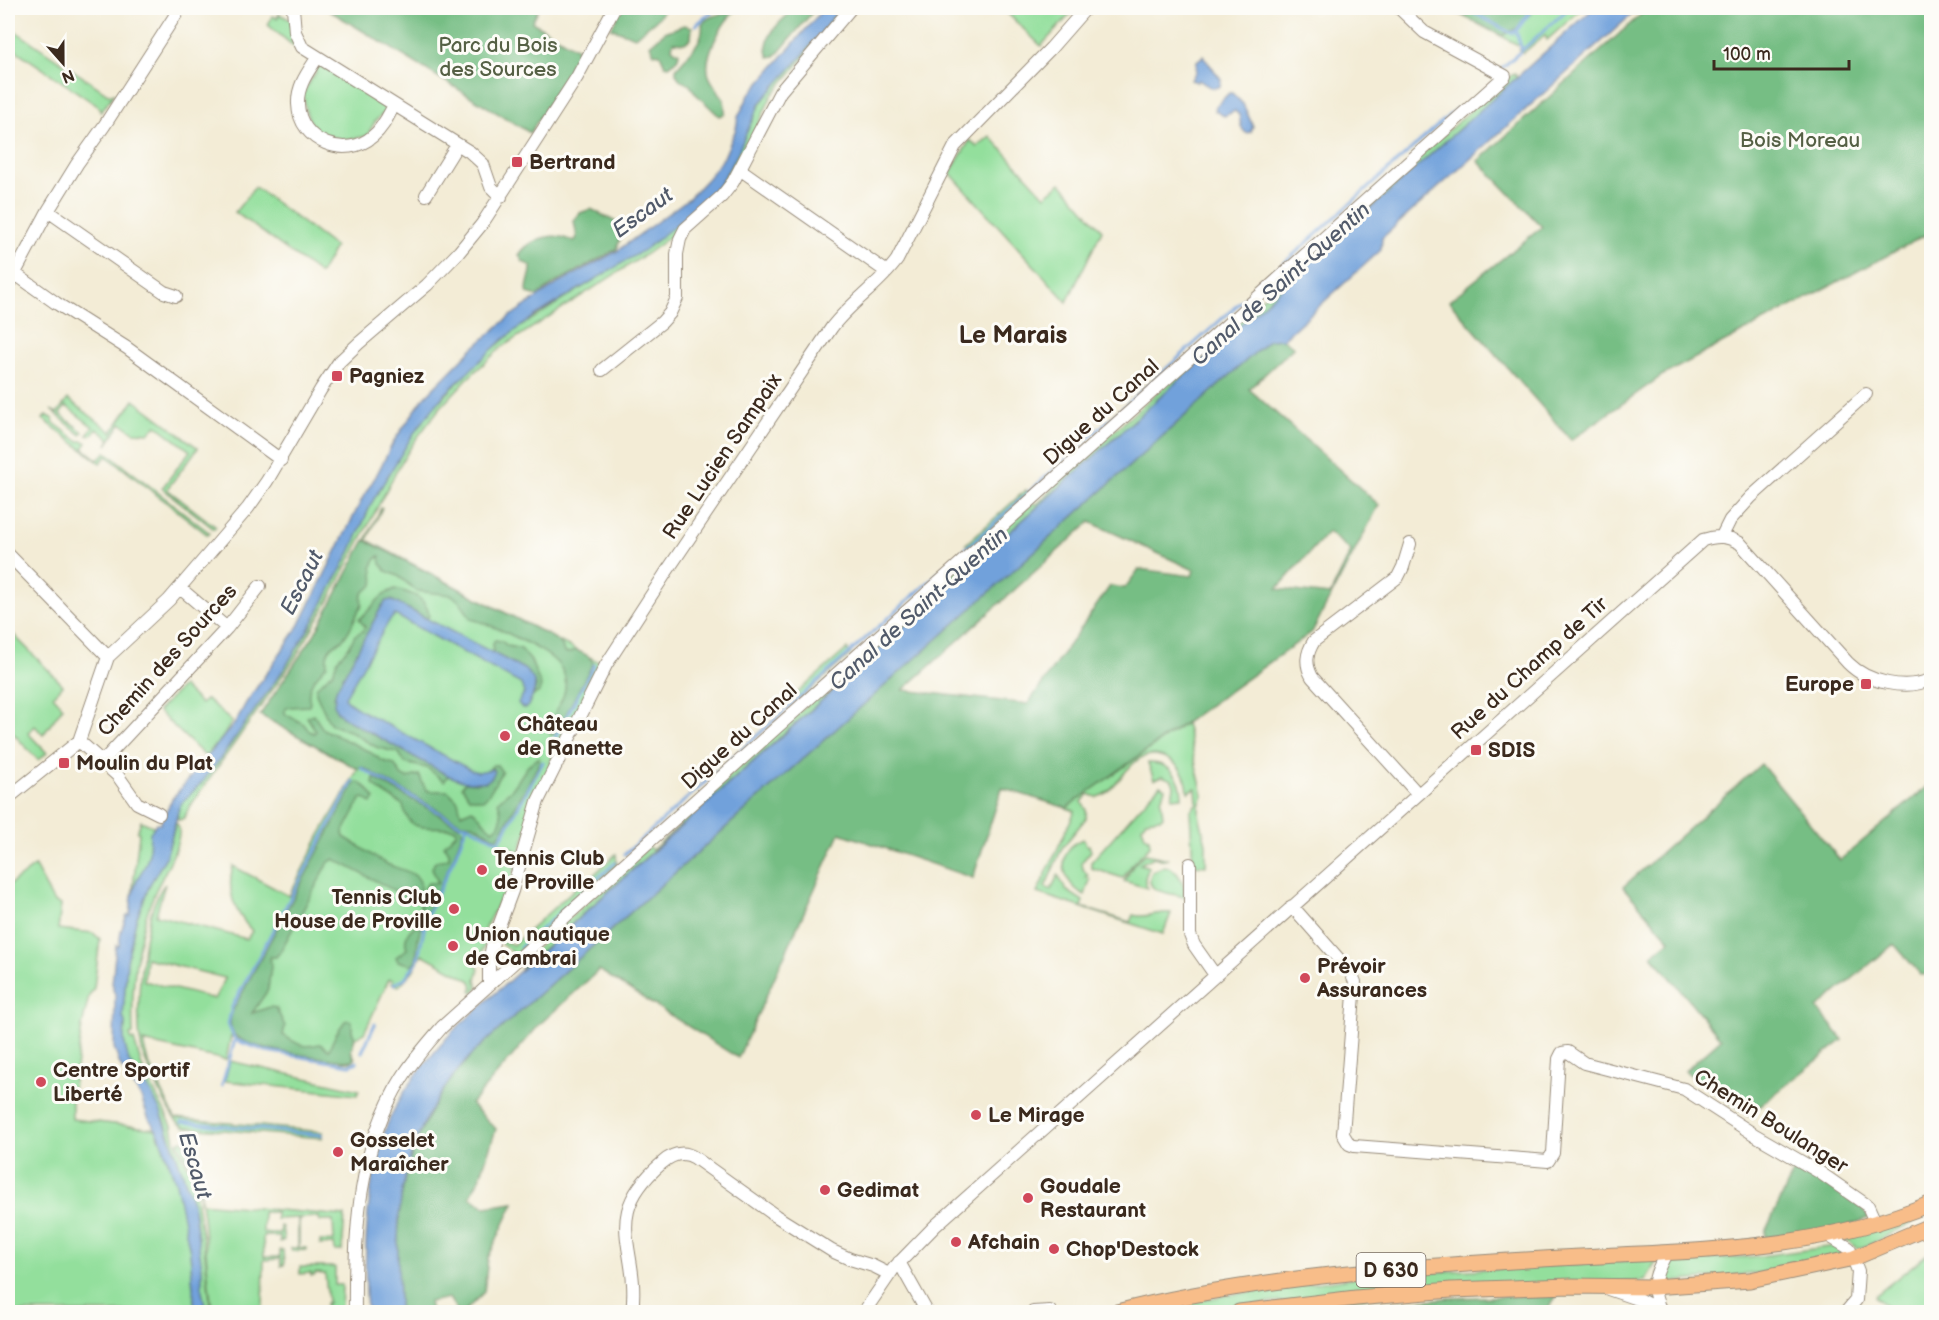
<svg xmlns="http://www.w3.org/2000/svg" width="1939" height="1320" font-family="'Balsamiq Sans',sans-serif">
	<style>
		.green { fill: #93df9c; stroke: #67845d; stroke-width: 1.5; fill-rule: evenodd }
		.forest { fill: #76be84; stroke: #587451; stroke-width: 1.5; fill-rule: evenodd }
		.water { fill: #71a1db; stroke: #56667c; stroke-width: 1.5 }
		.lines { fill: none; stroke-linecap: round; stroke-linejoin: round }
		.stream { stroke: #71a1db; stroke-width: 3 }
		.minor-casing { stroke: #978b7a; stroke-width: 14 }
		.major-casing { stroke: #978b7a; stroke-width: 17 }
		.minor { stroke: #fff; stroke-width: 12 }
		.major { stroke: #f8bd89; stroke-width: 15 }
		.poi-dot { fill: #d1495b; stroke: #fdfcf7; stroke-width: 2 }
		.labels { text-anchor: middle; stroke-width: 6; stroke-linejoin: round; paint-order: stroke }
		.shield { fill: #fdfcf7; stroke: #75695f; stroke-width: 1.5 }
		.shield-label { font-size: 20px; font-weight: bold; fill: #3b2a1e }
		.park-label { font-size: 21px; fill: #556044; stroke: #fdfcf7 }
		.poi-label { font-size: 21px; font-weight: bold; fill: #3b2a1e; stroke: #fdfcf7; text-anchor: start }
		.street-label { font-size: 21px; fill: #3b2a1e; stroke: #fdfcf7 }
		.water-label { font-size: 22px; font-style: italic; fill: #515a6a; stroke: #fdfcf7 }
		.quarter-label { font-size: 24px; font-weight: bold; fill: #3b2a1e; stroke: #fdfcf7 }
	</style>
	<rect width="100%" height="100%" fill="#fdfcf7"/>
	<filter id="ink" filterUnits="userSpaceOnUse"><feTurbulence type="fractalNoise" baseFrequency=".0167" numOctaves="2"/><feDisplacementMap in="SourceGraphic" scale="12" xChannelSelector="R" yChannelSelector="G"/><feConvolveMatrix kernelMatrix="1 2 1 2 8 2 1 2 1" color-interpolation-filters="sRGB"/></filter>
	<filter id="wash" filterUnits="userSpaceOnUse"><feTurbulence type="fractalNoise" baseFrequency=".008" numOctaves="4" result="noise"/><feDisplacementMap in="SourceGraphic" scale="24" xChannelSelector="R" yChannelSelector="G"/><feGaussianBlur stdDeviation="1.35" result="paint"/><feColorMatrix in="noise" values="0 0 0 0 0 0 0 0 0 0 0 0 0 0 0 0 0 1.4 0 .05"/><feComposite in="paint" operator="in"/></filter>
	<g filter="url(#wash)">
		<rect width="100%" height="100%" fill="#f3ecd6"/>
		<!-- green -->
		<path class="green" d="M841 8H846L772 95 739 164 719 193 682 228 648 253 502 347 467 379 439 409 414 442 399 466 328 602 295 658 190 806 184 818 180 820 177 819 180 805 204 780 230 744 286 666 313 622 351 550 372 502 414 433 433 408 482 358 518 328 656 241 706 197 719 185 734 161 756 111 767 94 802 56Z
			M1002 8H1076L1041 46Z
			M1448 8H1583L1547 40 1545 35 1523 53 1519 50 1522 47Z
			M279 14 291 20 297 49 268 25 272 16 277 18Z
			M8 26 108 94H114L101 112 99 107 8 45Z
			M320 64 384 103 387 109 386 113C378 115 370 128 368 136L345 140 315 133C314 126 309 121 307 114 304 107 306 100 302 94L316 72 315 68Z
			M1515 73 1517 77 521 969 525 959 649 847 652 850 680 825 679 821 832 683 834 685 859 663 858 660 1033 503 1037 504 1054 488V485L1294 270 1299 269 1316 254V250L1500 84Z
			M990 136 1045 196 1061 183 1102 230 1067 302 950 173 970 140 977 147Z
			M255 187 335 247 320 274 235 212Z
			M68 399 112 432 134 400 198 448 167 489 216 527 214 529 162 488 190 451 156 425 149 433 134 432 121 423 107 445 110 439 97 429 92 435H87L93 427 66 406 60 414 83 432 81 435 51 410 57 413Z
			M46 415 53 419 54 423 78 441H84L87 443 83 448 98 460 106 452 210 533 208 535 107 456 100 463 43 419Z
			M1026 490 1029 495 970 548 966 544Z
			M381 508H382L367 540 603 664 550 762 553 763 519 852 508 846 506 850 518 857 505 901 500 899 484 930 489 934 478 962 477 967 479 969 476 979 478 988 473 992 471 990 473 988 471 981 422 954 413 971 399 986 392 984 393 980 389 979 364 1033 355 1038 351 1050 355 1058 351 1062 266 1049 231 1036 226 1060 143 1042 148 1062 175 1118 323 1132 322 1138 185 1127C173 1121 169 1109 163 1098 155 1081 145 1065 141 1046 134 1012 142 910 165 884L156 915 247 939 252 931C234 911 226 892 233 866L289 896 320 835 358 769 262 716 309 647 366 540ZM146 958 225 978V979L214 999 144 981Z
			M8 629 63 685 53 696 63 707 43 735 35 726 28 733 47 753 38 760 8 728Z
			M847 649 851 654 800 699 796 694Z
			M182 686 201 704 207 699 232 722 222 738 205 756 158 711Z
			M1186 723 1203 795 1199 806V814L1206 844V866L1193 865 1190 811 1197 803 1196 788 1188 792C1187 779 1182 767 1170 760 1130 738 1122 794 1096 797L1088 794 1082 802 1086 809V818L1062 848 1045 887 1051 890 1058 875 1066 890 1083 901 1081 907 1130 922 1133 915C1146 919 1157 911 1171 913L1163 934 1037 893 1075 811 1066 808Z
			M1148 763C1169 762 1182 777 1182 797L1172 798 1174 786 1172 780 1162 776 1154 780Z
			M1160 785 1165 788 1161 800 1163 816 1161 818 1146 820 1142 826 1145 836 1149 838 1150 846 1133 863 1123 878 1091 868V862Z
			M141 821 155 827 150 833 149 854 146 864 137 880 132 896 139 833 137 832Z
			M176 823C188 835 161 878 155 892 136 936 131 986 133 1034L130 1035 131 1040H134L142 1067 172 1126 175 1141 193 1177 205 1254 211 1312H206L202 1291 196 1219 193 1203 165 1121 150 1091 129 1062 124 1041 125 1023 123 1016 127 961 136 920 150 884 166 857Z
			M1083 839 1087 846 1089 845 1091 851 1082 862 1083 869 1088 876 1086 877 1090 880 1085 895C1060 883 1055 849 1083 839Z
			M616 854 617 865 519 957 501 944 502 940 513 945 581 883 583 885Z
			M1145 854 1169 859 1163 860 1154 857 1140 864 1149 867 1145 878 1147 888 1124 881 1134 864Z
			M35 866 53 901 61 905 58 929 93 933 100 939 94 988 89 996 82 1026 72 1096V1119L156 1129 176 1183 182 1207 190 1252 195 1312H8V886Z
			M1164 866C1178 868 1186 885 1184 897 1170 892 1142 894 1152 872Z
			M230 1061 359 1090 357 1095 225 1081Z
			M183 1140 201 1188V1203L345 1216 342 1251H335L334 1244 320 1245V1241H334L333 1221H320L319 1217 299 1218V1248H306V1250L292 1251 291 1248H298V1218L276 1219V1212H263V1233H280V1226L282 1227 284 1240 280 1242V1236H263L264 1257H280V1250H283L284 1265 281 1266 280 1259 264 1260 263 1306 255 1312H213C204 1268 208 1220 195 1176 191 1164 183 1154 178 1142Z
			M1931 1208V1213L1869 1245 1858 1248 1842 1238Z
			M1835 1246 1843 1248 1845 1254 1761 1273 1662 1283 1659 1272 1672 1261 1761 1256Z
			M1931 1253V1312H1892L1875 1296 1926 1255Z
			M1658 1259 1645 1281 1269 1303 1208 1312H1141L1222 1296 1364 1276Z
			M300 1267H335V1285H342L341 1312H326V1303H328L325 1274 315 1273V1275L311 1276V1273L300 1274Z"/>
		<!-- forest -->
		<path class="forest" d="M325 8H539L532 22 581 51 530 133Z
			M622 8H666L658 18 635 37 611 28Z
			M728 8H738C723 21 699 60 711 80 719 95 726 95 725 114L719 116 696 94 689 84 681 81 676 74V69C686 56 705 42 702 24 708 16 717 14 726 14Z
			M796 8H816L780 51 775 56 769 57C760 38 782 19 796 8Z
			M1448 8H1536L1517 28 1502 36Z
			M1648 8H1931V233L1920 238 1663 375 1571 440 1449 301 1542 227 1478 161Z
			M684 25 692 27 691 38 685 43 673 42 672 48 679 53C679 59 674 63 669 66L665 65 660 54 654 53 650 45 665 32Z
			M591 209 616 222 622 232 617 249 557 282 537 296 527 293C526 282 532 276 531 266L523 262 519 255C527 242 546 234 561 237 566 238 570 241 575 241L577 237 574 221 580 213Z
			M1283 339 1294 347 1249 389 1379 505 1312 632 1066 808 1002 788 973 878 840 833 738 1058 599 970 540 1024 471 1104 496 1129 480 1177 470 1197 485 1207 514 1203 488 1258 484 1292 464 1312H458L449 1298 429 1302 431 1312H399C399 1278 396 1241 400 1207 407 1146 433 1096 474 1052L964 615 1269 340ZM1090 522 1194 570 1192 576 1139 569 1125 588 1110 586 1028 704 903 690ZM1328 532 1351 551 1330 595 1277 589Z
			M365 540 552 637 562 645 564 653H569L576 650C584 654 590 655 593 663L556 733 551 735 547 727 549 723C553 718 555 712 558 707 579 671 553 656 523 641 506 632 490 624 471 619L461 603 452 595 417 591 398 576 386 571 381 564 380 556C366 565 376 572 373 585 363 594 360 590 362 605 355 615 353 626 346 635 338 648 325 642 327 665 316 677 305 686 310 703L309 706 290 707 285 709V714L304 724 309 731 314 733 316 731 307 717 313 714 323 729 368 751 383 761 394 764 402 776 407 778 419 775 425 788 428 791H448L458 801 461 814 472 809C480 814 484 825 493 830 505 823 501 812 498 801L513 788 527 767 537 758H539L540 762 498 838H495L473 824 461 823 364 768 360 767 358 769 260 715 314 635Z
			M395 589C411 593 427 597 429 616L426 618 391 600 382 606 336 690 334 698 342 717 449 776 444 781 427 768 405 763 399 753 376 747 349 731 332 725 328 720 316 693V687L333 672 338 659 349 647 355 635 363 631 365 627 359 619C375 607 375 597 395 589Z
			M495 640 501 641 508 646 521 649 531 661 541 686 539 692 533 696 536 686 524 669 493 653V643Z
			M1761 764 1840 860 1928 786 1932 794V974L1921 975 1894 944 1817 1008 1843 1040 1748 1115 1685 1071 1721 1039 1652 955 1670 940 1623 887Z
			M493 765H497L502 772C495 781 492 793 483 800L469 797 462 786 465 782 476 783 493 769 490 768Z
			M374 778 459 826 463 831 454 856 426 916 418 937 416 960 412 965 398 961 396 957 407 949C402 936 411 926 423 922 418 907 419 896 428 883H438L432 868 435 862 449 858V852L444 845 457 832 456 829C431 823 409 838 403 805L381 791 373 784Z
			M358 782 367 788 375 799 371 803 364 798 361 799 343 833 344 837C358 845 371 855 385 863 395 869 425 872 420 889 418 895 416 897 410 899L334 859 329 862 280 952 276 957H270L271 966 268 990 252 1013 270 1007 276 1008 285 1026 283 1035C299 1045 301 1048 320 1044L329 1050C333 1039 338 1030 345 1021L349 1020 352 1022V1031L355 1038 351 1050 354 1060 343 1061C320 1057 251 1050 236 1036 229 1030 230 1022 231 1014L355 783Z
			M1797 1165 1857 1203 1869 1218 1845 1227 1765 1238 1766 1230Z
			M1557 1295 1548 1309 1499 1312H1302L1448 1298Z"/>
		<!-- water -->
		<path class="water" d="M824 8H841L802 56 760 103 734 161 719 185 686 217 644 250 536 315 500 342 443 396 414 433 372 502 351 550 313 622 286 666 220 759 204 780 180 805 166 857 150 884 136 920 127 961 123 1016 125 1023 124 1041 129 1062 150 1091 161 1112 193 1203 202 1268V1291L206 1312H195L190 1252 176 1183 159 1134 148 1117 141 1097 120 1065 114 1048 115 994 113 990V985L112 984 116 945 119 946 121 931 127 915H130L132 896 137 880 146 864 149 854 150 833 156 823 160 824 172 799 235 723 246 703 299 626 363 497 376 476 394 441 423 399 472 349 509 317 559 283 617 251 689 198 708 178 724 157 736 129 738 117 749 95Z
			M1594 8H1639L1382 238 1381 250 1283 339 1269 340 964 615 474 1052C433 1096 406 1146 400 1207 396 1241 399 1278 399 1312H367C363 1257 366 1182 385 1130 399 1092 427 1060 453 1031Z
			M1203 56 1221 79 1220 86C1213 91 1206 85 1199 80L1197 82 1191 80 1196 71 1197 61Z
			M1229 93H1232L1243 104 1253 126 1251 132 1246 133C1239 127 1241 122 1239 115L1235 111 1224 116 1215 111 1216 106Z
			M391 600 524 669C541 683 535 690 527 708H522L518 703 524 693 521 684 395 615 389 621 345 697 347 701 362 711 471 770 478 772 493 769 495 771 492 777 486 782H465L449 776 342 717 336 710 334 704 336 690 382 606 386 601Z"/>
		<g class="lines">
			<!-- stream -->
			<path class="stream" d="M1465 8 1511 33 1516 31
				M696 25 716 8
				M1522 50 1516 31 1533 8
				M1502 68 1569 8
				M550 747 594 665
				M361 768 460 824 467 825
				M625 854 1456 109
				M520 948 615 863
				M394 984 405 978 417 962 427 916 455 856 467 825 499 842 543 762
				M235 1040 266 1051 350 1065 357 1062
				M362 1052 375 1024
				M222 1085 235 1040 228 1024 232 1007 353 781
				M182 1122 322 1135"/>
		</g>
	</g>
	<g filter="url(#ink)">
		<g class="lines">
			<defs>
				<path id="minor" d="M293 8 295 32 302 47 470 152 483 164 491 187 501 197
					M317 58C308 72 297 86 298 104 299 142 346 160 373 136 383 128 388 116 394 105
					M741 170 887 272
					M426 195 457 145
					M48 211 164 292 176 296
					M14 273 56 303 127 348 281 460
					M8 286 48 211 77 164 104 126 180 8
					M602 370 662 322 670 313 677 298V254L680 239 685 229 722 196 733 182 780 92 851 8
					M1722 536 1730 520 1751 497 1866 394
					M1410 544 1403 567 1398 577 1314 641C1306 654 1305 664 1312 677L1418 794
					M8 554 108 657
					M180 588 227 628
					M79 741 118 776 137 803 159 814
					M103 761 227 628 260 586
					M8 798 79 741 108 657 169 600 248 508 267 481 321 389 339 362 359 343 427 285 459 252 482 224 577 77 614 8
					M1190 864V935L1194 945 1215 975
					M1292 906 1351 973 1355 982 1343 1134 1349 1144 1354 1146 1548 1161 1553 1153 1559 1059 1562 1053 1568 1052 1584 1063 1684 1089 1755 1135 1819 1172 1868 1206 1876 1224
					M489 984V962L493 942 512 891 538 801 606 665 667 571 832 327C851 302 879 285 897 260L955 146 1051 48 1086 8
					M1829 1236 1849 1248 1858 1271 1856 1300 1846 1312
					M899 1262 927 1312
					M1608 1289 1640 1300 1664 1312
					M1661 1311C1649 1288 1655 1273 1667 1252
					M355 1312C354 1232 358 1148 402 1078 413 1060 428 1043 442 1027L1505 76 1424 32 1399 8
					M632 1312C641 1247 598 1218 662 1163 672 1154 683 1150 695 1158L776 1216 832 1251 850 1259 873 1266 889 1274
					M864 1312 894 1268 935 1226 1703 540C1718 535 1727 536 1740 543L1848 663C1868 683 1906 691 1932 679
					M1033 1312 1050 1311"/>
				<path id="major" d="M1117 1312C1192 1292 1272 1281 1349 1273 1433 1266 1516 1260 1600 1256 1714 1250 1824 1248 1932 1203
					M1239 1312 1356 1298 1451 1290 1571 1286 1653 1287 1750 1280 1854 1258 1932 1225"/>
			</defs>
			<!-- minor casing -->
			<use href="#minor" class="minor-casing"/>
			<!-- major casing -->
			<use href="#major" class="major-casing"/>
			<!-- minor -->
			<use href="#minor" class="minor"/>
			<!-- major -->
			<use href="#major" class="major"/>
		</g>
	</g>
	<!-- markers -->
	<g class="poi-dot">
		<rect x="511" y="156" width="12" height="12" rx="3"/>
		<rect x="331" y="370" width="12" height="12" rx="3"/>
		<rect x="1860" y="678" width="12" height="12" rx="3"/>
		<circle cx="505" cy="736" r="6"/>
		<rect x="1470" y="744" width="12" height="12" rx="3"/>
		<rect x="58" y="757" width="12" height="12" rx="3"/>
		<circle cx="482" cy="870" r="6"/>
		<circle cx="454" cy="909" r="6"/>
		<circle cx="453" cy="946" r="6"/>
		<circle cx="1305" cy="978" r="6"/>
		<circle cx="41" cy="1082" r="6"/>
		<circle cx="976" cy="1115" r="6"/>
		<circle cx="338" cy="1152" r="6"/>
		<circle cx="825" cy="1190" r="6"/>
		<circle cx="1028" cy="1198" r="6"/>
		<circle cx="956" cy="1242" r="6"/>
		<circle cx="1054" cy="1249" r="6"/>
	</g>
	<g class="labels">
		<!-- shield labels -->
		<rect class="shield" x="1356.5" y="1253" width="69" height="34" rx="4.5"/>
		<g class="shield-label">
			<text x="1391" y="1277">D 630</text>
		</g>
		<!-- park labels -->
		<g class="park-label">
			<text x="498" y="52">Parc du Bois<tspan x="498" dy="24">des Sources</tspan></text>
			<text x="1800" y="147">Bois Moreau</text>
		</g>
		<!-- poi labels -->
		<g class="poi-label">
			<text x="529" y="169">Bertrand</text>
			<text x="349" y="383">Pagniez</text>
			<text x="1854" y="691" text-anchor="end">Europe</text>
			<text x="517" y="731">Château<tspan x="517" dy="24">de Ranette</tspan></text>
			<text x="1488" y="757">SDIS</text>
			<text x="76" y="770">Moulin du Plat</text>
			<text x="494" y="865">Tennis Club<tspan x="494" dy="24">de Proville</tspan></text>
			<text x="442" y="904" text-anchor="end">Tennis Club<tspan x="442" dy="24">House de Proville</tspan></text>
			<text x="465" y="941">Union nautique<tspan x="465" dy="24">de Cambrai</tspan></text>
			<text x="1317" y="973">Prévoir<tspan x="1317" dy="24">Assurances</tspan></text>
			<text x="53" y="1077">Centre Sportif<tspan x="53" dy="24">Liberté</tspan></text>
			<text x="988" y="1122">Le Mirage</text>
			<text x="350" y="1147">Gosselet<tspan x="350" dy="24">Maraîcher</tspan></text>
			<text x="1040" y="1193">Goudale<tspan x="1040" dy="24">Restaurant</tspan></text>
			<text x="837" y="1197">Gedimat</text>
			<text x="968" y="1249">Afchain</text>
			<text x="1066" y="1256">Chop'Destock</text>
		</g>
		<!-- street labels -->
		<g class="street-label">
			<text transform="translate(1101 412) rotate(-42)" y="7">Digue du Canal</text>
			<text transform="translate(722 456) rotate(-56)" y="7">Rue Lucien Sampaix</text>
			<text transform="translate(167 660) rotate(-48)" y="7">Chemin des Sources</text>
			<text transform="translate(1529 668) rotate(-42)" y="7">Rue du Champ de Tir</text>
			<text transform="translate(739 736) rotate(-42)" y="7">Digue du Canal</text>
			<text transform="translate(1771 1121) rotate(32)" y="7">Chemin Boulanger</text>
		</g>
		<!-- water labels -->
		<g class="water-label">
			<text transform="translate(642 212) rotate(-36)" y="8">Escaut</text>
			<text transform="translate(1280 283) rotate(-42)" y="8">Canal de Saint-Quentin</text>
			<text transform="translate(301 582) rotate(-63)" y="8">Escaut</text>
			<text transform="translate(918 608) rotate(-42)" y="8">Canal de Saint-Quentin</text>
			<text transform="translate(196 1165) rotate(74)" y="8">Escaut</text>
		</g>
		<!-- quarter labels -->
		<g class="quarter-label">
			<text x="1013" y="343">Le Marais</text>
		</g>
	</g>
	<!-- margin -->
	<rect width="1939" height="1320" fill="none" stroke="#fdfcf7" stroke-width="30"/>
	<!-- north arrow -->
	<g transform="translate(63 63) rotate(159)" stroke="#fdfcf7" stroke-width="4.5" paint-order="stroke">
	<path d="M0-4.5L10 22L0 15L-10 22Z" fill="#3b2a1e"/>
	<text y="-9" font-size="16" font-weight="bold" text-anchor="middle" fill="#3b2a1e">N</text>
	</g>
	<!-- scale -->
	<path d="M1714 60v9h135v-9" fill="none" stroke="#3b2a1e" stroke-width="3"/>
	<text x="1723" y="60" font-size="18" fill="#3b2a1e" stroke="#fdfcf7" stroke-width="4.5" paint-order="stroke">100 m</text>
</svg>
